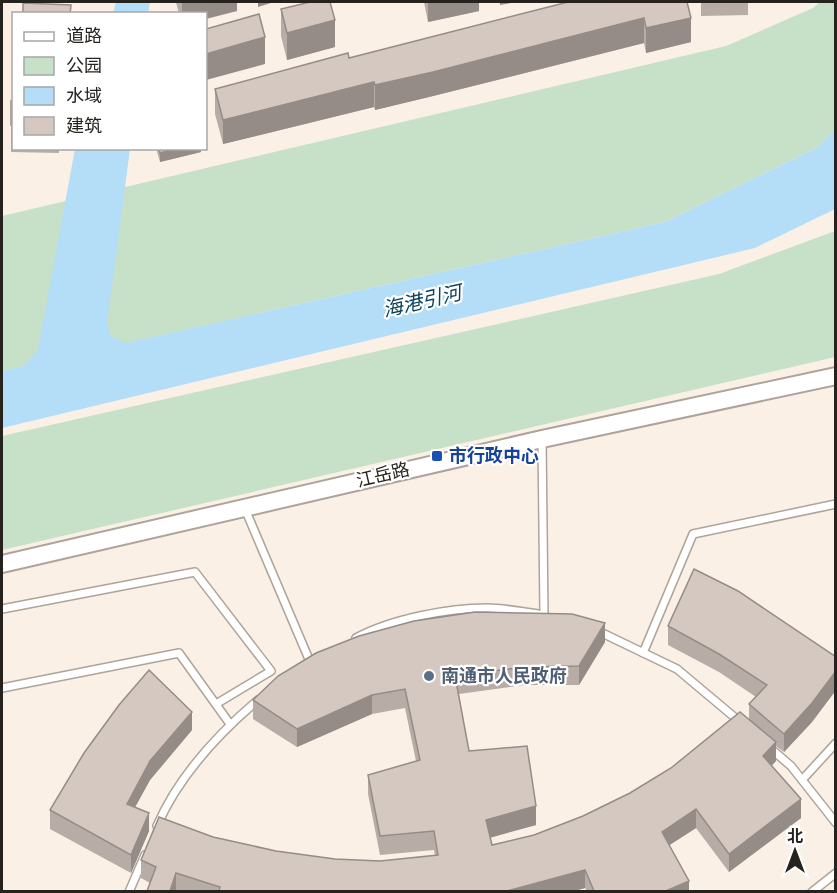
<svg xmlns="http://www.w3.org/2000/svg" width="837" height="893" font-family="'Public Sans','Noto Sans SC',sans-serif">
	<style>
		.green { fill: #c6e1c8 }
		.water { fill: #b4ddf7 }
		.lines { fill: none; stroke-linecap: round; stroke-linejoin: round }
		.service-casing { stroke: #ada49a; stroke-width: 10 }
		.tertiary-casing { stroke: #ada49a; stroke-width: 20 }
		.service { stroke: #fff; stroke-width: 7 }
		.tertiary { stroke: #fff; stroke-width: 16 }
		.wall { fill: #b7aca6 }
		.shaded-wall { fill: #958c87 }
		.building { fill: #d5c8c1; stroke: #958c87; stroke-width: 1.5 }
		.transit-dot { fill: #1a4fb4; stroke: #fff; stroke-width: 2 }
		.service-dot { fill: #5c6f8a; stroke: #fff; stroke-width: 2 }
		.labels { text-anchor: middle; stroke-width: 4.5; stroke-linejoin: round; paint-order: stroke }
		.transit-label { font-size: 18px; font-weight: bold; fill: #164399; stroke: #fff; text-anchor: start }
		.street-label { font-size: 18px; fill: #26231f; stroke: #fff }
		.service-label { font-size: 18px; font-weight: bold; fill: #4e5e75; stroke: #fff; text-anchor: start }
		.water-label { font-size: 20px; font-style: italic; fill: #0c425c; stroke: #fff }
	</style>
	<rect width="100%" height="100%" fill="#faf0e6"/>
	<!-- green -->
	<path class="green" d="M820 2H835V129L818 147 665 222 2 371V216L726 46 813 8Z
		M835 231V357L2 550V436L719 274Z"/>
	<!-- water -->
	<path class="water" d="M116 2H150L148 13H113Z
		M835 129V209L755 248 2 428V371L24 366 38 349 75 149H130L107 323 111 336 126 343 665 222 818 147Z"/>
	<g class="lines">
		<defs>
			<path id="service" d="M542 439 544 615
				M245 509 311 664
				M2 609 195 572 271 671 216 704
				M598 631 677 669 739 721
				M356 638C391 619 448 608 487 608 504 608 522 612 538 614
				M643 653 693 534 836 504
				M2 688 179 653 230 724
				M770 748 791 766 836 823
				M802 780 836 743
				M157 826C178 777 218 734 258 700
				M129 892 145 855
				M812 892 836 873"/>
			<path id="tertiary" d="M2 564 542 439 836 376"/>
		</defs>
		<!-- service casing -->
		<use href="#service" class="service-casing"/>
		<!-- tertiary casing -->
		<use href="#tertiary" class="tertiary-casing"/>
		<!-- service -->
		<use href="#service" class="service"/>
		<!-- tertiary -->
		<use href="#tertiary" class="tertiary"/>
	</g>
	<!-- wall -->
	<path class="wall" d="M176 2H237V11L206 14H179Z
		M424 2H479V11L428 22Z
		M687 2 691 42 646 53 644 43 433 96 375 110 374 107 223 144 215 114V89L349 58Z
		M701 2H748V15L701 16Z
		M281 9 335 47 287 60 281 36Z
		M11 101H14V148H59V153L11 152Z
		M156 148H201V152L160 162Z
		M668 626 836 657V690L812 722 784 752 776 746V761L772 765 801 818 729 872 696 828 669 845 689 891H587L585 888 574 891H147L150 883 141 878V860L213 837 276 851 335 859 380 861 435 856 434 850 380 855 368 794V775L416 761 405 708 372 714 297 747 253 719V700L605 642 579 685H524L459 694 469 751 536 825 490 837 492 845 534 835 583 816 630 793 671 768 749 719V704L756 697 719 672 668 645Z
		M192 730 150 780 135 807 149 831 131 873 50 829V810Z"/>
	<!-- shaded-wall -->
	<path class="shaded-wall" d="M182 2H237V11L206 19V14H182Z
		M258 2H274L258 7Z
		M428 2H479V11L428 22Z
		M500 2H517L500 5Z
		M644 18V43L433 96 375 110V85Z
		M691 18V42L646 53V28Z
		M335 20V47L287 60V33Z
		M265 37V64L206 80V54Z
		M374 82V107L223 144V120Z
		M177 148H201V152L160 162V153Z
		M605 623V642L579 685V666Z
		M836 671V690L812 722 784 752V734Z
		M372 695V714L297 747V729Z
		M192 712V730L150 780 127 822V804L150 761Z
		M776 742V761L763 774V756Z
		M801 799V818L729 872V854Z
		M536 806V825L486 839V820Z
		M696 809V828L662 850V832Z
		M149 813V831L131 873V855Z
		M585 870V888L574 891H507Z
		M176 873V891H170Z
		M689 881V891H666Z"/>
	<!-- building -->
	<path class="building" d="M310 2H330L335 20 287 33 281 9Z
		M568 2H687L691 18 646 28 644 18 433 72 375 85 374 82 223 120 215 89 348 53 349 58Z
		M23 3 71 5 70 14H23Z
		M259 14 265 37 206 54V29Z
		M11 101H14V125H11Z
		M159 148H177L160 153Z
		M694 569 738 591 836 657V671L812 703 784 734 749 704 767 685 719 654 668 626Z
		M475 612 572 614 605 623 579 666 524 667 455 676 469 751 527 746 536 806 486 820 492 845 534 835 583 816 630 793 671 768 740 712 776 742 763 756 801 799 729 854 696 809 662 832 689 881 666 891H594L585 870 507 891H219L220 887 176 873 170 891H147L156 867 141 860 159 817 213 837 276 851 335 859 380 861 438 855 434 831 380 836 368 775 420 760 405 689 372 695 297 729 253 700 278 676 316 653 359 636 414 621Z
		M149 670 192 712 150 761 127 804 149 813 131 855 50 810 84 753 119 705Z"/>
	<!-- markers -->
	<rect class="transit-dot" x="431" y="450" width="12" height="12" rx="3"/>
	<circle class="service-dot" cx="429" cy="676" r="6"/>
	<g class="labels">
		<!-- transit labels -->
		<g class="transit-label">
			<text x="449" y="462">市行政中心</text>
		</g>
		<!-- street labels -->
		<g class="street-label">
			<text transform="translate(383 475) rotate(-13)" y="6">江岳路</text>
		</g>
		<!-- service labels -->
		<g class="service-label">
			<text x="441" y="682">南通市人民政府</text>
		</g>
		<!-- water labels -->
		<g class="water-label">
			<text transform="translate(422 301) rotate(-13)" y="7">海港引河</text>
		</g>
	</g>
	<!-- border -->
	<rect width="837" height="893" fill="none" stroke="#26231f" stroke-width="6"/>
	<!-- legend -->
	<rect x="12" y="12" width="195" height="138" fill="#ffffff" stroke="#a8a7a5" stroke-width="1.5"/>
	<rect x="24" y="32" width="30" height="9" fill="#ffffff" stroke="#a8a7a5" stroke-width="1.5"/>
	<text x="66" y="42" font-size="18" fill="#26231f">道路</text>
	<rect x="24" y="57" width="30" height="18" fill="#c6e1c8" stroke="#a8a7a5" stroke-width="1.5"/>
	<text x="66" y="72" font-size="18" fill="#26231f">公园</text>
	<rect x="24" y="87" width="30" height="18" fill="#b4ddf7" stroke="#a8a7a5" stroke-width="1.5"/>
	<text x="66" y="102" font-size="18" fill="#26231f">水域</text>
	<rect x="24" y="117" width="30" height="18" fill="#d5c8c1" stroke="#a8a7a5" stroke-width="1.5"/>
	<text x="66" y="132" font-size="18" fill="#26231f">建筑</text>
	<!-- north arrow -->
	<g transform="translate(795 851)" stroke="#ffffff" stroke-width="4.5" paint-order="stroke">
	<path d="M0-4.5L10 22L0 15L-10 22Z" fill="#26231f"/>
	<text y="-9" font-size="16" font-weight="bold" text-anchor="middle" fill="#26231f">北</text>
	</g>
</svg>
